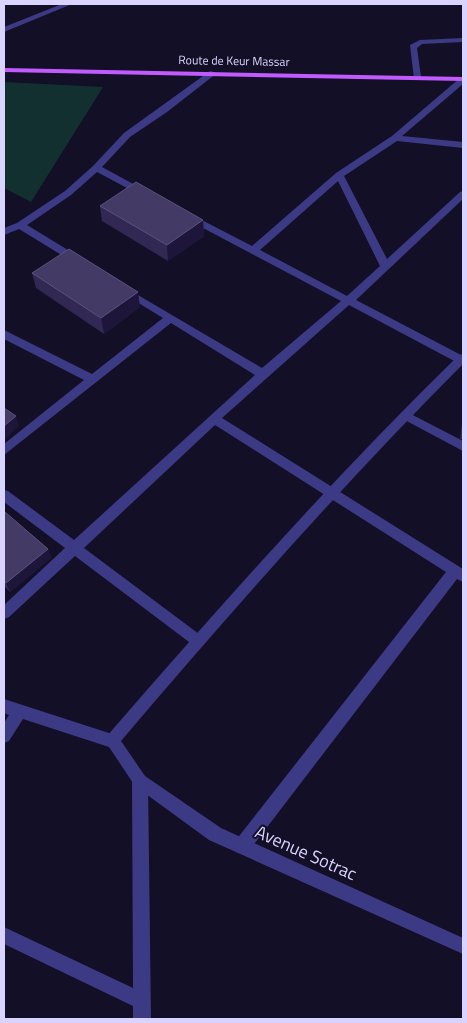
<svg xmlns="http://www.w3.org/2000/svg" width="467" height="1023" font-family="'Titillium Web',sans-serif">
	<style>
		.green { fill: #12302f }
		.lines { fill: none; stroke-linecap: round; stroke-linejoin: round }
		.service { fill: #3d3a85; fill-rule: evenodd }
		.minor { fill: #3d3a85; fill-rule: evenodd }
		.tertiary { fill: #3d3a85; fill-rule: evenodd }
		.primary { fill: #c25bff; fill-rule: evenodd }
		.wall { fill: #312854 }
		.shaded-wall { fill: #1d163a }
		.building { fill: #433a66; stroke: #5a527e }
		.labels { text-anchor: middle; stroke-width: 4; stroke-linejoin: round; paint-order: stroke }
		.far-street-label { font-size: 12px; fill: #d9d4ff; stroke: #130f26 }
		.near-street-label { font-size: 18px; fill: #d9d4ff; stroke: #130f26 }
	</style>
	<rect width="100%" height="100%" fill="#130f26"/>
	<!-- green -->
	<path class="green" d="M4 82 103 87 31 202 4 188Z"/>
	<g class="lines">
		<!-- service -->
		<path class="service" d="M463 38V42L422 44 417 48 421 77 414 79 410 45 420 40Z"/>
		<!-- minor -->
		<path class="minor" d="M62 4H72L4 32V27Z
			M210 71 217 73 167 112 130 137 102 167 148 192V196H142L97 172 71 195 27 225 81 258V262H73L19 229 4 235V228L17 223 65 191 93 166 124 133Z
			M460 78H463V84L402 136 463 142V148L397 141 344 176 387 259 460 192 463 191V199L356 300 463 356V364L458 363 349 305 222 418 463 569V582L457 579 248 852 242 854 236 852 234 846 236 840 446 572 215 425 84 548 203 637 205 641 203 645 198 647 193 645 75 556 9 617 4 619V605L65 548 4 502V490L8 491 74 540 255 375 171 323 4 455V444L84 380 4 339V330L92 374 163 318 122 293V289L126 288 262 368 341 301 186 219V215H192L252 246 336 173 392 136ZM338 181 380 266 347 296 260 250Z
			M405 411 463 441V451L401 418 399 415Z
			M4 699 112 734 117 736 119 741 117 746 112 748 23 719 9 741 4 743V723L9 715 4 713Z
			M140 773 145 776 148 781 151 1019H133V1006L4 944V927L133 988 132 781 135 776Z"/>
		<!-- tertiary -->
		<path class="tertiary" d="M463 354V364C343 484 231 612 121 741L145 776 221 828 463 938V954L209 840 135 786 105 741 107 736C220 606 335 476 459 355Z"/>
		<!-- primary -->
		<path class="primary" d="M4 68 463 77V81L4 72Z"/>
	</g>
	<!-- wall -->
	<path class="wall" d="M100 206 203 220 204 236 168 261 102 221Z
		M32 273 140 307 104 334 36 288Z
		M463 415V439H460Z
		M4 513 48 549 51 558 10 592 4 586Z"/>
	<!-- shaded-wall -->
	<path class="shaded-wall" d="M203 220 204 236 168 261 167 245Z
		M138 292 140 307 104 334 101 318Z
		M16 416 19 426 4 440V426Z
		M48 549 51 558 10 592 6 583Z"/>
	<!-- building -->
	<path class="building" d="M136 182 203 220 167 245 100 206Z
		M69 249 138 292 101 318 32 273Z
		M4 408 16 416 4 426Z
		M5 512 48 549 6 583 4 580V513Z"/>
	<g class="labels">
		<!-- far-street labels -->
		<g class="far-street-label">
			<text transform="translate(234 61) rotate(1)" y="4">Route de Keur Massar</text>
		</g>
		<!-- near-street labels -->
		<g class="near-street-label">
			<text transform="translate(306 853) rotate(24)" y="6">Avenue Sotrac</text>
		</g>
	</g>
	<!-- border -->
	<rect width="467" height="1023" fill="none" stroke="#d9d4ff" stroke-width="10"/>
</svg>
